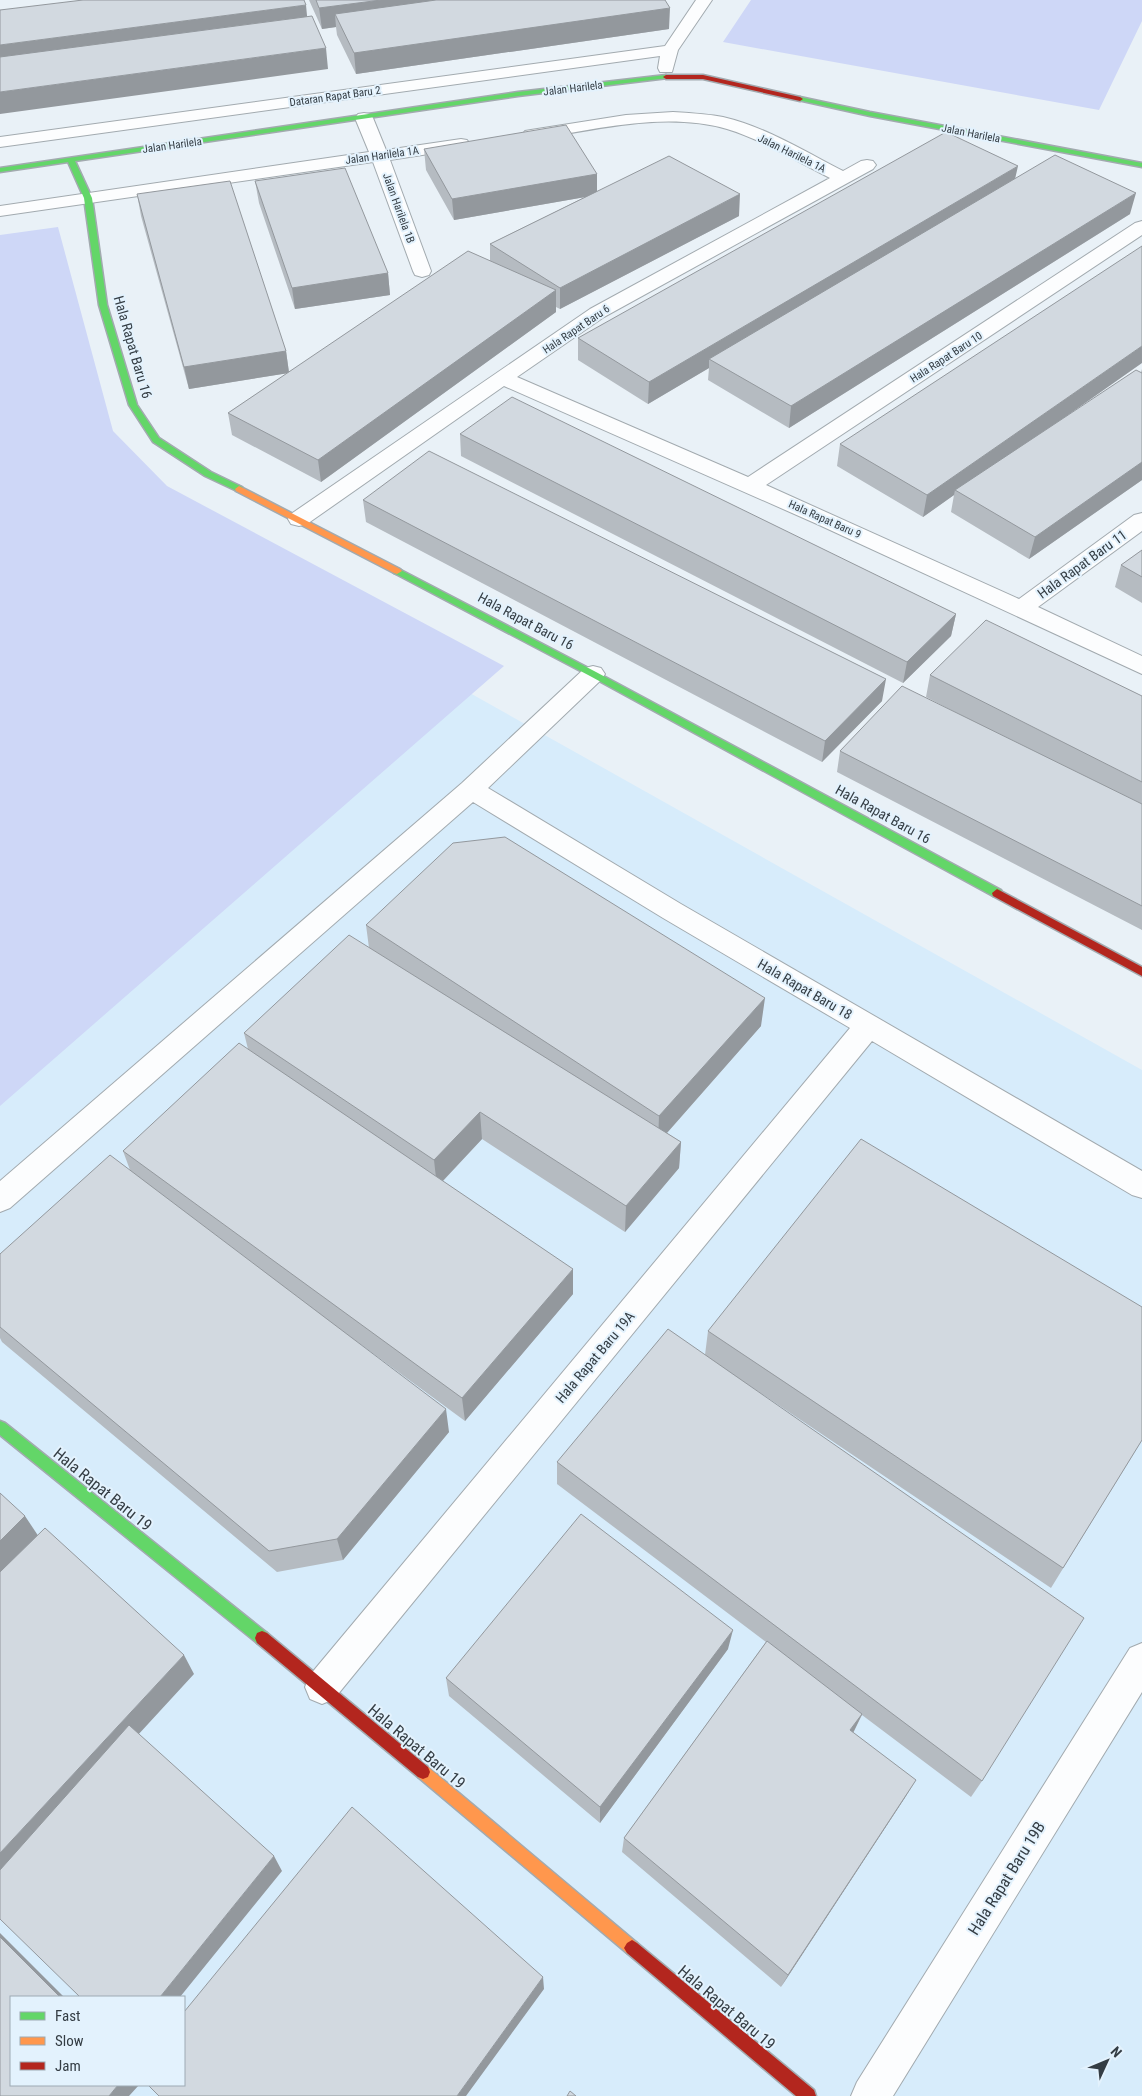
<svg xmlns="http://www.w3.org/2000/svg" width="1142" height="2096" font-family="'Roboto Condensed',sans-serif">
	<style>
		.built { fill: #d7ecfb; fill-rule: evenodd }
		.green { fill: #ced7f7 }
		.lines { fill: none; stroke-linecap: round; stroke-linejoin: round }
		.street-casing { stroke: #a2aaaf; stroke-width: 2 }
		.fast-casing { stroke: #a2aaaf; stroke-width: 3 }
		.slow-casing { stroke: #a2aaaf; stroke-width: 3 }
		.jam-casing { stroke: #a2aaaf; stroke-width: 3 }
		.street { fill: #fcfdfe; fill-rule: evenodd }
		.fast { fill: #63d668; fill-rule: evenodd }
		.slow { fill: #ff974d; fill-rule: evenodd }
		.jam { fill: #b3261e; fill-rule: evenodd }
		.wall { fill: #b5bbc1 }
		.shaded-wall { fill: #93989d }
		.building { fill: #d2d9e0; stroke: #93989d }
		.labels { text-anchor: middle; stroke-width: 4; stroke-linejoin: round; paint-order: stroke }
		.far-street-label { font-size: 11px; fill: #343d44; stroke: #e3f2fd }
		.street-label { font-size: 14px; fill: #343d44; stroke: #e3f2fd }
		.near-street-label { font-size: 16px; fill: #343d44; stroke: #e3f2fd }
	</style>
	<rect width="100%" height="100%" fill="#e9f1f7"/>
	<!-- built -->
	<path class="built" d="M65 466 1142 1070V2096H0V491ZM11 1997H184V2085H11Z"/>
	<!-- green -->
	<path class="green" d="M751 0H1142V21L1099 110 723 42Z
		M58 227 113 431 167 486 504 666 0 1106V235Z"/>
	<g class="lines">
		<defs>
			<path id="street" d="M696 0H712L678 50 672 72H660L658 68 660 56 0 147V137L665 46Z
				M673 112C690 113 707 114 723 117 766 127 804 151 843 171L861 161 867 160 873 161 876 165 873 169 604 317 517 377 748 477 1135 223 1142 221V235L766 485 1019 599 1134 515 1142 513V531L1038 607 1142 656V674L817 524 504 386 307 524 299 526 291 524 288 519 291 514 590 309 830 178C796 161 763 140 727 129 664 111 593 130 531 140L525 139 522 135 525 131 531 130 626 115Z
				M364 113 370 114 373 118 386 150 461 139 467 140 470 144 467 148 461 149 390 160 431 271 429 275 422 277 415 275 413 271 373 162 0 216V206L369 152 355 118 358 114Z
				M593 666 601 668 605 674 601 680 488 788 681 904 1142 1171V1198L1132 1195 872 1041 334 1699 322 1704 310 1699 305 1687 310 1675 850 1028 663 918 473 802 10 1208 0 1212V1181L462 783 585 668Z
				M1142 1643V1692L893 2096H851L857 2082 1130 1648Z"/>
			<path id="fast" d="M666 75 668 76V78L518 96 75 161 92 198 107 305 137 405 159 438 211 472 242 487 243 489 239 492 205 476 153 442 129 405 99 305 84 198 68 162 0 172V168L518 92Z
				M800 97 870 112 1142 163V167L870 116 798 100V98Z
				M397 568 596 672 1001 890 1002 893 1001 896H993L590 676 394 573 392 571Z
				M0 1421 5 1423 267 1633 269 1638 267 1643 262 1645 257 1643 0 1435Z"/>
			<path id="slow" d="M239 486 400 569 402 571 397 574 394 573 236 491 235 489Z
				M423 1765 428 1767 637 1943 640 1948 637 1953 632 1956 627 1953 418 1777 416 1772 418 1767Z"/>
			<path id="jam" d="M703 75 800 97 803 99 800 101 703 79H666L663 77 666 75Z
				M997 889 1142 967V976L993 896 992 893Z
				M262 1631 267 1633 428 1767 430 1772 428 1777 423 1779 418 1777 257 1643 255 1638 257 1633Z
				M632 1940 637 1943 814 2090 816 2096H796L627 1953 624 1948 627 1943Z"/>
		</defs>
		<!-- street casing -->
		<use href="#street" class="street-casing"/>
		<!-- fast casing -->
		<use href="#fast" class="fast-casing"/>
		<!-- slow casing -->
		<use href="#slow" class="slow-casing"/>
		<!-- jam casing -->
		<use href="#jam" class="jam-casing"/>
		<!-- street -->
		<use href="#street" class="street"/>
		<!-- fast -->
		<use href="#fast" class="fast"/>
		<!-- slow -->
		<use href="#slow" class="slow"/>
		<!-- jam -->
		<use href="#jam" class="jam"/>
	</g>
	<!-- wall -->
	<path class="wall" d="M309 0H665L669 29 356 74 337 35 336 27 322 29Z
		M424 149 597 174V191L739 216 560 309 556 307V312L321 482 232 435 228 413 288 373 189 389 141 216 137 194 286 351 289 372 490 261V244L585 197 454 220 426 170Z
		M1015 179 1130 214 789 428 708 380 709 368 648 404 578 360V338Z
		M255 181 388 273 390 295 295 309 259 203Z
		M1142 369V480L1029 559 951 512 954 495 923 517 837 466 840 444 1067 416 1141 372Z
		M460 434 956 614 951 636 903 683 461 456Z
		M363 500 882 701 822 762 366 522Z
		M1142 550V603L1115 587 1121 565Z
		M930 675 1142 696V930L837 772 840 751 968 719 926 697Z
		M366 925 761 1026 667 1133 681 1142 679 1168 625 1232 482 1139 443 1181 573 1294 465 1421 356 1341 449 1432 343 1560 277 1572 2 1342 0 1338V1254L130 1170 123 1151 248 1049 244 1033 369 948Z
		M708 1331 1142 1440 1051 1588 747 1384 982 1781 971 1797 862 1715 853 1733 906 1796 781 1987 622 1852 624 1838 766 1642 557 1484V1462L705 1355Z
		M728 1649 600 1823 449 1696 446 1678Z"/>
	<!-- shaded-wall -->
	<path class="shaded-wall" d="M381 0H539L335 14 336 27 322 29 319 8Z
		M306 5 308 26 0 67V45Z
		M670 8 669 29 356 74 354 53Z
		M326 48 328 69 0 114V92Z
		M1018 166 1013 188 709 359V368L648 404 649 382Z
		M597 174V195L454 220 452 199Z
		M1136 193 1130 214 789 428 791 406Z
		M740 194 739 216 560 309V288Z
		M388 273 390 295 295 309 292 288Z
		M556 290V312L321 482 318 460Z
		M1142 346V363L959 492 955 490 954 495 923 517 927 495Z
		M286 351 289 373 189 389 184 367Z
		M1142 462V480L1029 559 1035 537Z
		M956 614 951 636 903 683 907 662Z
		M886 679 882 701 822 762 825 741Z
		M765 998 761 1026 658 1143 659 1116Z
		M480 1112 482 1139 437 1187 434 1160Z
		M681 1142 679 1168 625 1232 626 1206Z
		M573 1269V1294L465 1421 462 1398Z
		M446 1409 449 1432 343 1560 337 1539Z
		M25 1516 39 1537 0 1576V1541Z
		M733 1630 728 1649 600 1823V1807Z
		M184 1655 194 1674 0 1885V1853Z
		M862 1714 854 1731 842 1747 850 1730Z
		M916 1780 906 1796 781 1987 788 1975Z
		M274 1856 282 1871 180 1997H160Z
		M0 1933 64 1997H60L0 1937Z
		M543 1977 544 1989 466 2096H457Z
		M118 2085H139L129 2096H109Z"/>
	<!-- building -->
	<path class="building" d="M83 0H304L306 5 0 45V10Z
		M316 0H381L319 8Z
		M436 0H665L670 8 354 53 335 14Z
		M312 16 326 48 0 92V57Z
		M566 125 597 174 452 199 424 149Z
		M946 132 1018 166 649 382 578 338Z
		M1055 155 1136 193 791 406 709 359Z
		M669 156 740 194 560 288 490 244Z
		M345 168 388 273 292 288 255 181Z
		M230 181 286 351 184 367 137 194Z
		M1142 246V346L927 495 840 444Z
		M468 251 556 290 318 460 228 413Z
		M1136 370 1142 373V462L1035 537 955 490Z
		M512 397 956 614 907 662 460 434Z
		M429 451 886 679 825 741 363 500Z
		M1142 550V577L1121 565Z
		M986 620 1142 696V782L930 675Z
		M902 686 1142 804V906L840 751Z
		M505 837 765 998 659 1116 366 925 453 843Z
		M349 935 681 1142 626 1206 480 1112 434 1160 244 1033Z
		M239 1043 573 1269 462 1398 123 1151Z
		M861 1139 1142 1307V1440L1063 1568 708 1331Z
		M110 1155 446 1409 337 1539 269 1551 0 1327V1254Z
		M668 1329 1084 1618 982 1781 557 1462Z
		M0 1493 25 1516 0 1541Z
		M581 1514 733 1630 600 1807 446 1678Z
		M45 1528 184 1655 0 1853V1572Z
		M767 1641 862 1714 850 1730 916 1780 788 1975 624 1838Z
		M129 1725 274 1856 160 1997H80L0 1919V1870Z
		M352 1807 543 1977 457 2096H159L148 2085H184V2012Z
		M0 1937 60 1997H11V2085H118L109 2096H0Z
		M570 2091 576 2096H567Z"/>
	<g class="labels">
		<!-- far-street labels -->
		<g class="far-street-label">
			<text transform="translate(573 88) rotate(-7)" y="4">Jalan Harilela</text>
			<text transform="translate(335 96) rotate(-8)" y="4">Dataran Rapat Baru 2</text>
			<text transform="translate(971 133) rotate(11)" y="4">Jalan Harilela</text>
			<text transform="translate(172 145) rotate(-8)" y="4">Jalan Harilela</text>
			<text transform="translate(792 153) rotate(26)" y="4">Jalan Harilela 1A</text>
			<text transform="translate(382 155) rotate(-8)" y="4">Jalan Harilela 1A</text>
			<text transform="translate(399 208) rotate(70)" y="4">Jalan Harilela 1B</text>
			<text transform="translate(576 329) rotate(-34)" y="4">Hala Rapat Baru 6</text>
			<text transform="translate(946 357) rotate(-33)" y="4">Hala Rapat Baru 10</text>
			<text transform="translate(825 519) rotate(24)" y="4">Hala Rapat Baru 9</text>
		</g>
		<!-- street labels -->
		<g class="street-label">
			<text transform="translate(133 347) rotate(74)" y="5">Hala Rapat Baru 16</text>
			<text transform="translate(1082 564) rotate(-36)" y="5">Hala Rapat Baru 11</text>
			<text transform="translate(526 621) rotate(28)" y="5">Hala Rapat Baru 16</text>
			<text transform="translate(883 814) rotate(29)" y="5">Hala Rapat Baru 16</text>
			<text transform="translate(805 989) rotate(30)" y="5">Hala Rapat Baru 18</text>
			<text transform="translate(595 1357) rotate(-50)" y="5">Hala Rapat Baru 19A</text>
		</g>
		<!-- near-street labels -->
		<g class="near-street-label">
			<text transform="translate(103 1489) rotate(39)" y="6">Hala Rapat Baru 19</text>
			<text transform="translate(417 1746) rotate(40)" y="6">Hala Rapat Baru 19</text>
			<text transform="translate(1006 1878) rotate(-58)" y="6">Hala Rapat Baru 19B</text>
			<text transform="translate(727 2007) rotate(40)" y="6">Hala Rapat Baru 19</text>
		</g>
	</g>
	<!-- legend -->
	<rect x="10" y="1996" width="175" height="90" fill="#e3f2fd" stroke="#9daab3"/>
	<rect x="20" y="2012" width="25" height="8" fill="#63d668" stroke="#9daab3"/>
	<text x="55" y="2021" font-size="15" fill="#343d44">Fast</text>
	<rect x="20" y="2037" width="25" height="8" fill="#ff974d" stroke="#9daab3"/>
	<text x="55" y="2046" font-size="15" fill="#343d44">Slow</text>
	<rect x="20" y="2062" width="25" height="8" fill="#b3261e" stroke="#9daab3"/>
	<text x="55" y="2071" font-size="15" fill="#343d44">Jam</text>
	<!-- north arrow -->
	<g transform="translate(1107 2061) rotate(46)" stroke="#e3f2fd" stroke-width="4" paint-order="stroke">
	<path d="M0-4L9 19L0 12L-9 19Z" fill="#343d44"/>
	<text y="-8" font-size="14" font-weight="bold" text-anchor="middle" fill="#343d44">N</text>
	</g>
</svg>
